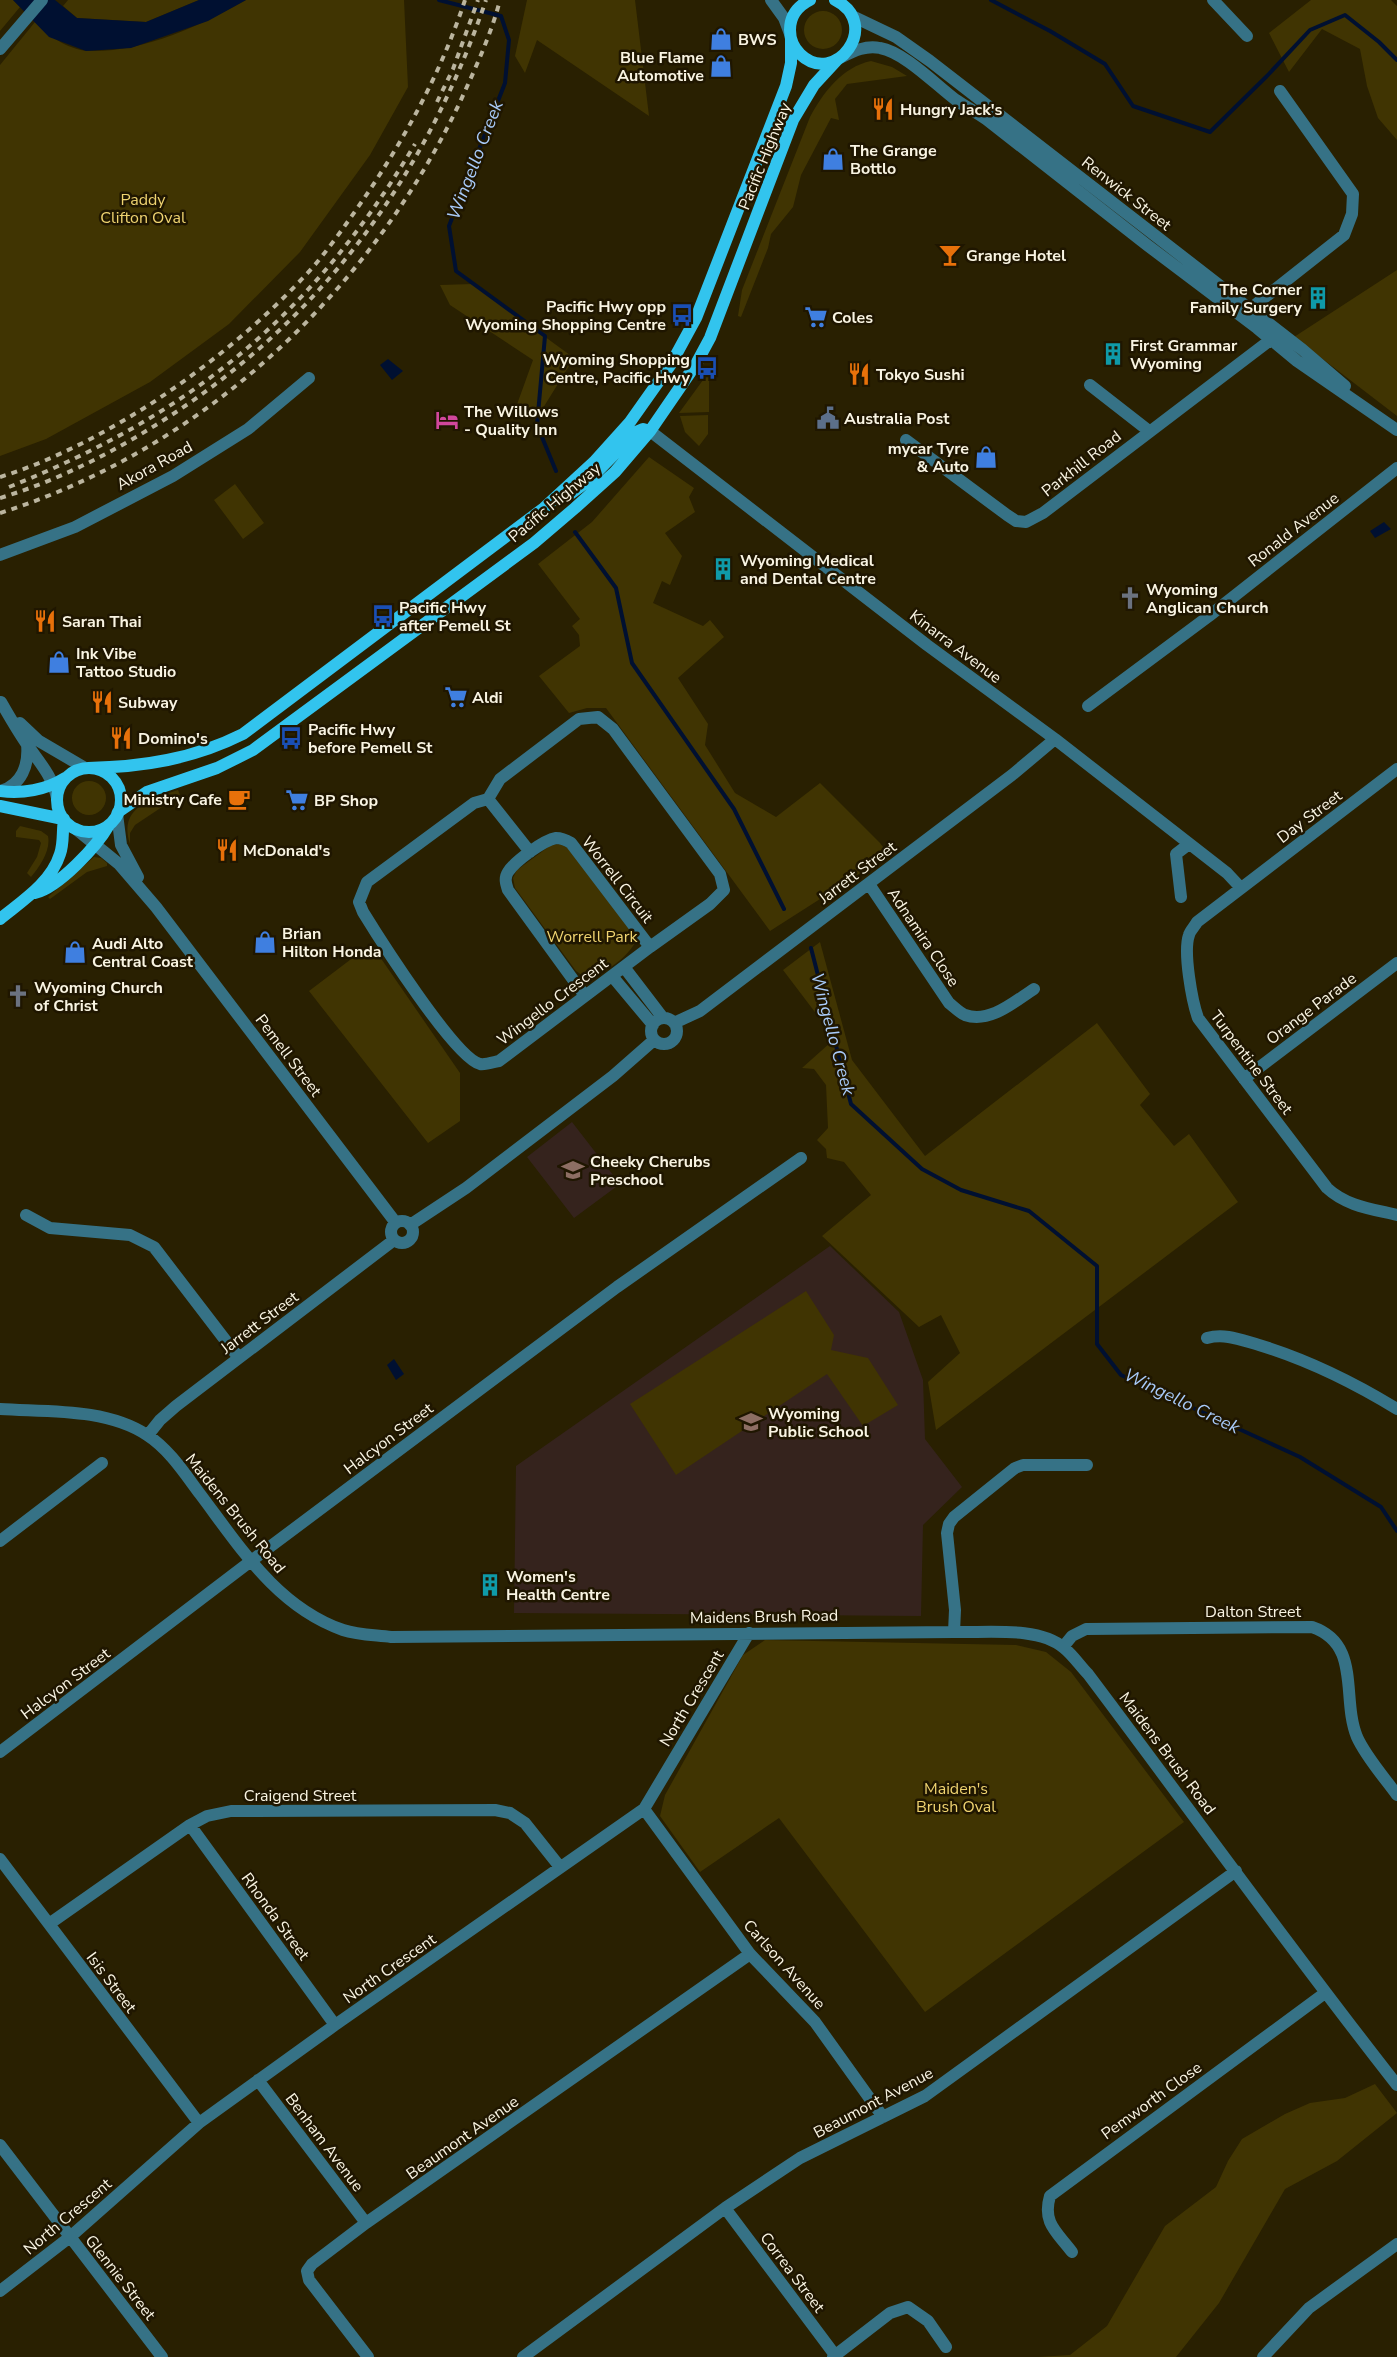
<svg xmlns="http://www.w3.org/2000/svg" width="1397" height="2357" font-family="'Nunito Sans',sans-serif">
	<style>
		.education { fill: #35231d }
		.green { fill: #403402 }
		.water { fill: #001031 }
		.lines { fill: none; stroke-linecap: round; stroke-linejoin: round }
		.stream { stroke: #001031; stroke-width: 4 }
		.minor { stroke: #367286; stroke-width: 12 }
		.major { stroke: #32c4ee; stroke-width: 12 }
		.rail { stroke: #bbb59f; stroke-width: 4; stroke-dasharray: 6 6; stroke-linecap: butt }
		.labels { text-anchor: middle; stroke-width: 5; stroke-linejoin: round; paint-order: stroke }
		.poi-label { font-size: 16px; font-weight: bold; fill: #f9f4e2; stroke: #1f1600; text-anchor: start }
		.street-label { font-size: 16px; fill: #f9f4e2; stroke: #1f1600 }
		.park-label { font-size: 16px; fill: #f0d470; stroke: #1f1600 }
		.water-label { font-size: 18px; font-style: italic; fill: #a8caf8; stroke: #1f1600 }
	</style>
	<rect width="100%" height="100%" fill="#292001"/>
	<!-- education -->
	<path class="education" d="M572 1122 620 1184 574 1218 527 1157Z
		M830 1246 899 1312 923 1380 925 1439 962 1487 923 1525 921 1616 514 1613 516 1466Z"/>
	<!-- green -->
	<path class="green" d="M0 0H13L20 7 0 31Z
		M68 0H199L146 22 77 18 63 6Z
		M246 0H404L408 87 370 155 300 252 229 324 150 382 46 439 0 456V65L35 22C48 36 68 49 87 51 143 53 199 26 246 0Z
		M527 0H635L649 116 537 40 525 73 515 56Z
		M1311 0H1391L1397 6V140L1378 118 1367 86 1360 49 1322 29 1289 72 1269 33Z
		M804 30a19 19 0 1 1 38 0a19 19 0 1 1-38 0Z
		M871 61 892 67 907 76 847 84 835 99 839 120 831 118 801 175 793 207 771 234 768 248 741 317 738 316 742 290 810 117C823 93 842 67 871 61Z
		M1397 270V416L1294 337Z
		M473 284 574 358 543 408 515 410 533 360 450 305 440 285Z
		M711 369 714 371 709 380V412L679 413Z
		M708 415V434L699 446 685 432 680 416Z
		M649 457 694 488 689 497 695 512 665 533 682 556 670 585 662 581 653 603 703 626 710 620 724 637 678 678 708 724 705 745 735 793 776 817 820 783 880 843 889 855 770 931 606 708H587L569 713 539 676 580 646 579 635 572 626 580 619 538 564 592 522Z
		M235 484 264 523 243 539 214 500Z
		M72 798a17 17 0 1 1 34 0a17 17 0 1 1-34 0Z
		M178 790 180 795 135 825 130 833V844C118 808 150 799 178 790Z
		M20 826 41 831 48 836C51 850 40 866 31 877L27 873 37 857 41 843 39 840 16 837V831Z
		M560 844 568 848 632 931 635 943C626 958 604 975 586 978L576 971 515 888 513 878 517 870 551 845Z
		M94 857 101 858 107 863V866L87 872 50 899 48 897Z
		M820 942 852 1060 925 1156 1097 1023 1150 1094 1140 1105 1174 1146 1189 1134 1238 1202 936 1430 928 1382 960 1353 941 1315 919 1327 822 1236 871 1195 844 1162 827 1158 826 1149 817 1140 828 1128 826 1085 814 1069 802 1068 830 1043 827 1028 783 970Z
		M371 944 460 1073V1121L428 1143 309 991Z
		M806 1291 834 1335 831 1350 868 1358 898 1405 863 1426 827 1374 676 1475 630 1404Z
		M765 1640 1016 1645 1046 1652 1071 1672 1184 1822 925 2012 779 1818 700 1872 660 1816 665 1795 743 1655Z
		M1375 2084 1397 2113 1337 2161 1285 2189 1219 2303 1176 2357H1038L1070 2355 1107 2326 1165 2226 1216 2187 1228 2161 1242 2139 1285 2114 1310 2103 1345 2098Z"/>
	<!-- water -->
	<path class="water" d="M13 0H55L77 18 146 22 199 0H246L208 21 131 48 86 51 49 37Z
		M388 359 403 371 392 380 380 365Z
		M1384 522 1391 529 1375 538 1370 531Z
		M394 1359 404 1374 396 1380 387 1365Z"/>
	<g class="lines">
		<!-- stream -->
		<path class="stream" d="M439 0 501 16 509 40 505 83 449 226 456 271 545 336 537 425 556 471
			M991 0 1050 31 1105 64 1133 106 1210 132 1267 76 1310 30 1345 15 1379 42 1397 60
			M575 532 616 588 632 663 734 809 784 909
			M811 948 851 1104 922 1169 961 1190 1029 1211 1097 1266V1344L1121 1375 1300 1457 1381 1507 1397 1531"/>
		<!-- minor -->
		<path class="minor" d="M771 0 784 18 790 34
			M1213 0 1247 36
			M852 16 896 37 930 61 1303 350 1345 386
			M0 49 42 0
			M842 57C854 51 866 45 880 48 904 52 936 85 956 100 966 107 976 112 986 119L1147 245 1257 328 1297 361 1397 430
			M1245 313 1344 235 1352 214 1353 194 1280 91
			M1090 385 1149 431
			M650 431 927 645 1055 739 1227 873 1241 888
			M906 440 1007 515 1016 521 1026 522 1043 513 1277 335
			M0 555 75 527 173 476 248 429 309 378
			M1 702C9 716 17 730 26 743 39 762 52 775 57 798
			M1088 706 1209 616 1397 468
			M598 717 613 729 720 874 724 890 710 904 650 947 499 1061C494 1062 485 1065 480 1064 455 1058 379 938 363 912L359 902 367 882 474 803 488 799 500 779 579 719Z
			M20 723 39 741 85 768
			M1397 769 1197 922C1195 926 1190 931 1189 935 1183 952 1192 1001 1198 1018L1327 1188C1346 1206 1372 1209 1397 1215
			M0 791C22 785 29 765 27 744
			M488 799 530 852
			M117 814 121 845 138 877
			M76 829 119 864 156 907 396 1223
			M869 884 949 1003C954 1007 960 1013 965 1015 990 1024 1015 1001 1034 989
			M1181 897 1176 854 1189 844
			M624 967 663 1018
			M612 976 653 1025
			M585 996 508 890C506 884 504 878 508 872 515 861 544 840 556 838 562 838 566 840 571 843L650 947
			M651 1031a13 13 0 1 1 26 0a13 13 0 1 1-26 0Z
			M674 1023 700 1011 1012 775 1055 739
			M1244 1079 1397 963
			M26 1215 50 1228 130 1235 154 1247 239 1358
			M391 1232a11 11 0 1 1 22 0a11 11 0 1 1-22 0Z
			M410 1225 466 1188 613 1076 654 1040
			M1207 1338C1225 1333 1241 1340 1259 1345 1308 1360 1353 1382 1397 1409
			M0 1409C48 1412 106 1408 147 1435 169 1449 185 1474 200 1494 240 1547 277 1607 343 1630 358 1635 376 1635 391 1637L954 1632C986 1633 1039 1626 1064 1648 1073 1655 1080 1666 1088 1674 1191 1811 1291 1950 1397 2085
			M148 1435 160 1420 176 1406 394 1240
			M0 1541 102 1463
			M954 1632 955 1610 947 1533 949 1524 954 1517 1015 1468 1023 1465H1087
			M1063 1647 1072 1636 1086 1629 1312 1627C1362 1644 1341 1698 1357 1737 1366 1757 1384 1777 1397 1795
			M0 1752 251 1561 617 1287 801 1158
			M644 1809 750 1954 815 2022 883 2117
			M190 1825 335 2025
			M0 1859 199 2123
			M49 1924 190 1825 207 1816 231 1811 495 1810 510 1813 525 1823 560 1867
			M258 2080 366 2223
			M0 2145 162 2357
			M725 2208 835 2355
			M1072 2252C1057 2232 1042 2223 1050 2196L1325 1993
			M0 2291 70 2237 199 2123 335 2025 644 1809 749 1633
			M368 2357 309 2280 307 2271 312 2264 366 2223 750 1954
			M523 2357 725 2208 800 2158 925 2096 1236 1871
			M833 2357 890 2313 908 2307 928 2321 946 2347
			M1263 2357 1309 2308 1397 2244"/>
		<!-- major -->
		<path class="major" d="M810 0C798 6 790 16 790 30 790 39 794 48 800 54 835 88 883 24 835 0
			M569 495 588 481 636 432 643 429 650 431
			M88 768C143 767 193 759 243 734L544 508 594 462 630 422 671 364 696 318 786 86 791 63V39
			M57 800a32 32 0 1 1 64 0a32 32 0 1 1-64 0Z
			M0 791C22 794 46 790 65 778
			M0 806 63 819
			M118 812 147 792 217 768 253 750 534 543 575 508 615 472 650 431 696 364 710 338 793 120 814 85 838 59
			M35 893C59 887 97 846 109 825
			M0 919C22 901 51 883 60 854 64 843 62 831 64 819"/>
		<!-- rail -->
		<path class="rail" d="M437 102 453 69 478 0
			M0 477C52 461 103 434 149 405 204 369 255 328 300 281 321 260 339 234 356 210 402 144 440 76 465 0
			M9 487C192 414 314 314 415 144
			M0 498C53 482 104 457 151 428 316 327 424 182 486 0
			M0 513C203 449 370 292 460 102 475 69 491 35 500 0"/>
	</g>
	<!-- icons -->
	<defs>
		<symbol id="shop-bare" viewBox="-9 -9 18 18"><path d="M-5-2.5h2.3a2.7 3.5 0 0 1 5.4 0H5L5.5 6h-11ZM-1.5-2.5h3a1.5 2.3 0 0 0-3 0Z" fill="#3f7fe0" stroke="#1f1600" stroke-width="2.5" paint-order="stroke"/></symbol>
		<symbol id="restaurant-bare" viewBox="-9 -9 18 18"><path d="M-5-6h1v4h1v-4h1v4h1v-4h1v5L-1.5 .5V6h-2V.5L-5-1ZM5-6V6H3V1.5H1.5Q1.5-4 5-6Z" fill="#e8710a" stroke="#1f1600" stroke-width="2.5" paint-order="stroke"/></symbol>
		<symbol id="bar-bare" viewBox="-9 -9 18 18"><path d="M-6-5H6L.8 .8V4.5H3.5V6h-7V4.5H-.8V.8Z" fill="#e8710a" stroke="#1f1600" stroke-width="2.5" paint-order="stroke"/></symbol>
		<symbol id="building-bare" viewBox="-9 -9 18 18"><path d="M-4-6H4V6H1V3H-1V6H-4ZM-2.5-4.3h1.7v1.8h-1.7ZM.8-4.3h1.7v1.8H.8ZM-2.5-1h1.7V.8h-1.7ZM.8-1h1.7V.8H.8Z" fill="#0f9aa8" stroke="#1f1600" stroke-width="2.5" paint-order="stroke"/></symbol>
		<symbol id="bus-bare" viewBox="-9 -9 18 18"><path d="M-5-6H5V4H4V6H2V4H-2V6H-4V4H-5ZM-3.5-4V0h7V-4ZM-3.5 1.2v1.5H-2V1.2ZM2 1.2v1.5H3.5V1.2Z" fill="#1a4fb4" stroke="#1f1600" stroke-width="2.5" paint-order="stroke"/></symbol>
		<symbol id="supermarket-bare" viewBox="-9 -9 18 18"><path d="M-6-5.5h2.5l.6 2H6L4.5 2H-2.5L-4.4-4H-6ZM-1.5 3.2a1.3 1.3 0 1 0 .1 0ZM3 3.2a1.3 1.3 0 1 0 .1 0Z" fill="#3f7fe0" stroke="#1f1600" stroke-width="2.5" paint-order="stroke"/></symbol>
		<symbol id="civic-bare" viewBox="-9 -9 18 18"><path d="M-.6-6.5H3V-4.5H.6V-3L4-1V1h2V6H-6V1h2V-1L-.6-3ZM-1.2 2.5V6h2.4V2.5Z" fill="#5c6f8a" stroke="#1f1600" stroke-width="2.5" paint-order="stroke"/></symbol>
		<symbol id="hotel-bare" viewBox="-9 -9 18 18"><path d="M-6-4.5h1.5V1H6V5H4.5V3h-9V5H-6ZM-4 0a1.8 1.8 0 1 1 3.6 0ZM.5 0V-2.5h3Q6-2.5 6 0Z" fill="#d1479c" stroke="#1f1600" stroke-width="2.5" paint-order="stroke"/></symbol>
		<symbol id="church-bare" viewBox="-9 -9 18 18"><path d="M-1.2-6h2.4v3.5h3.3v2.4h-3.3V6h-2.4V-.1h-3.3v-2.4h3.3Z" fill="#6b7280" stroke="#1f1600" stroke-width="2.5" paint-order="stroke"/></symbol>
		<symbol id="cafe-bare" viewBox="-9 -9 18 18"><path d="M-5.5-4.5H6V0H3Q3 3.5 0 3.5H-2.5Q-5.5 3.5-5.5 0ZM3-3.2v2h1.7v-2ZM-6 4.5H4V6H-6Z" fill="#e8710a" stroke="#1f1600" stroke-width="2.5" paint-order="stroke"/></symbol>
		<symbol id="school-bare" viewBox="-9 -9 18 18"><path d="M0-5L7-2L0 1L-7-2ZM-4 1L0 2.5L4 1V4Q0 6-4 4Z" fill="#8d6e63" stroke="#1f1600" stroke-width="2.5" paint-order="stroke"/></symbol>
	</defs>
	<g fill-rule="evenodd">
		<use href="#shop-bare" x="705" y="23" width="32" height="32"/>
		<use href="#shop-bare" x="705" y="50" width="32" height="32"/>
		<use href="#restaurant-bare" x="867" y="93" width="32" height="32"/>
		<use href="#shop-bare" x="817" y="143" width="32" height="32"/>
		<use href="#bar-bare" x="934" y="239" width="32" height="32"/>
		<use href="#building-bare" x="1302" y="282" width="32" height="32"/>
		<use href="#bus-bare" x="666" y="299" width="32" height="32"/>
		<use href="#supermarket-bare" x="800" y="301" width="32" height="32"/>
		<use href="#building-bare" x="1097" y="338" width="32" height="32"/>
		<use href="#bus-bare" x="691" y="352" width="32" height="32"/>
		<use href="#restaurant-bare" x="843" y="358" width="32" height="32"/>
		<use href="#civic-bare" x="812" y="402" width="32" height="32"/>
		<use href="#hotel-bare" x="431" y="404" width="32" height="32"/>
		<use href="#shop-bare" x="970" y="441" width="32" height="32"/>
		<use href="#building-bare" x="707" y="553" width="32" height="32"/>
		<use href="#church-bare" x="1114" y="582" width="32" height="32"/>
		<use href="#bus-bare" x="367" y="600" width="32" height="32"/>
		<use href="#restaurant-bare" x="29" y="605" width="32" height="32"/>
		<use href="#shop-bare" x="43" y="646" width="32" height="32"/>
		<use href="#supermarket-bare" x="440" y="681" width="32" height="32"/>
		<use href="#restaurant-bare" x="86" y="686" width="32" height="32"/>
		<use href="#restaurant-bare" x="105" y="722" width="32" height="32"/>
		<use href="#bus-bare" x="275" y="722" width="32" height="32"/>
		<use href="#cafe-bare" x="223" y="783" width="32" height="32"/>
		<use href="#supermarket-bare" x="281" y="784" width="32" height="32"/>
		<use href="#restaurant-bare" x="211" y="834" width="32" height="32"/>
		<use href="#shop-bare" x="249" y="926" width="32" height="32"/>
		<use href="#shop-bare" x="59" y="936" width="32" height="32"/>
		<use href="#church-bare" x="2" y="980" width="32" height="32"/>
		<use href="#school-bare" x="557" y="1154" width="32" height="32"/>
		<use href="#school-bare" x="735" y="1406" width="32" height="32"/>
		<use href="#building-bare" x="474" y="1569" width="32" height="32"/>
	</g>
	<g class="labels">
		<!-- poi labels -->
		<g class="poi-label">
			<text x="738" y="45">BWS</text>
			<text x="704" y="63" text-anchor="end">Blue Flame<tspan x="704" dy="18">Automotive</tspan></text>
			<text x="900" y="115">Hungry Jack's</text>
			<text x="850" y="156">The Grange<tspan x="850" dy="18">Bottlo</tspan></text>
			<text x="966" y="261">Grange Hotel</text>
			<text x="1302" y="295" text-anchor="end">The Corner<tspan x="1302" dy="18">Family Surgery</tspan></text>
			<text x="666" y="312" text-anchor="end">Pacific Hwy opp<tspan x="666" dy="18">Wyoming Shopping Centre</tspan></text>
			<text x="832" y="323">Coles</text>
			<text x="1130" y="351">First Grammar<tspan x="1130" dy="18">Wyoming</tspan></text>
			<text x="690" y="365" text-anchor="end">Wyoming Shopping<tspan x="690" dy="18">Centre, Pacific Hwy</tspan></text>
			<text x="876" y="380">Tokyo Sushi</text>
			<text x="464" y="417">The Willows<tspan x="464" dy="18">- Quality Inn</tspan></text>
			<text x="844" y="424">Australia Post</text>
			<text x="969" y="454" text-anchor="end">mycar Tyre<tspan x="969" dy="18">&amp; Auto</tspan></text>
			<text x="740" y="566">Wyoming Medical<tspan x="740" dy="18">and Dental Centre</tspan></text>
			<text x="1146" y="595">Wyoming<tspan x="1146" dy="18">Anglican Church</tspan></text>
			<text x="399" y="613">Pacific Hwy<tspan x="399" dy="18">after Pemell St</tspan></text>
			<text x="62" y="627">Saran Thai</text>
			<text x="76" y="659">Ink Vibe<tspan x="76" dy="18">Tattoo Studio</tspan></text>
			<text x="472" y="703">Aldi</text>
			<text x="118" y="708">Subway</text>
			<text x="308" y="735">Pacific Hwy<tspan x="308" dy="18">before Pemell St</tspan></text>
			<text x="138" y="744">Domino's</text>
			<text x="222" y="805" text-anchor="end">Ministry Cafe</text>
			<text x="314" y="806">BP Shop</text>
			<text x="243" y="856">McDonald's</text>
			<text x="282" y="939">Brian<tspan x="282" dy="18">Hilton Honda</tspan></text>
			<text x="92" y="949">Audi Alto<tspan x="92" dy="18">Central Coast</tspan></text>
			<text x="34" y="993">Wyoming Church<tspan x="34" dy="18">of Christ</tspan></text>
			<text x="590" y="1167">Cheeky Cherubs<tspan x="590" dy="18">Preschool</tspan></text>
			<text x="768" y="1419">Wyoming<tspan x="768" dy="18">Public School</tspan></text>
			<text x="506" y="1582">Women's<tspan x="506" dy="18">Health Centre</tspan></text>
		</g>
		<!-- street labels -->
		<g class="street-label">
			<text transform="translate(764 156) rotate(-68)" y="6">Pacific Highway</text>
			<text transform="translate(1127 193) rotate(38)" y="6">Renwick Street</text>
			<text transform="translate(1081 463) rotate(-38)" y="6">Parkhill Road</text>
			<text transform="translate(154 465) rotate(-29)" y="6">Akora Road</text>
			<text transform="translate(554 502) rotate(-40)" y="6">Pacific Highway</text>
			<text transform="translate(1293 529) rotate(-38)" y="6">Ronald Avenue</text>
			<text transform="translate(956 646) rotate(37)" y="6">Kinarra Avenue</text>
			<text transform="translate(1309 816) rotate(-37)" y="6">Day Street</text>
			<text transform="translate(857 872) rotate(-37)" y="6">Jarrett Street</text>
			<text transform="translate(618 879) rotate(52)" y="6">Worrell Circuit</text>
			<text transform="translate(924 937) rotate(56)" y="6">Adnamira Close</text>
			<text transform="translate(552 1001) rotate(-37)" y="6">Wingello Crescent</text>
			<text transform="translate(1311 1008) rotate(-37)" y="6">Orange Parade</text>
			<text transform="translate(289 1055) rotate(53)" y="6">Pemell Street</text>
			<text transform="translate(1252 1062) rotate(53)" y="6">Turpentine Street</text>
			<text transform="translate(259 1322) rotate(-37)" y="6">Jarrett Street</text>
			<text transform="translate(388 1438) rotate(-37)" y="6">Halcyon Street</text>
			<text transform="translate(236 1513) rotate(51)" y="6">Maidens Brush Road</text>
			<text x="1253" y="1617">Dalton Street</text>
			<text transform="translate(764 1616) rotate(-1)" y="6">Maidens Brush Road</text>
			<text transform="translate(65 1683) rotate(-37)" y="6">Halcyon Street</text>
			<text transform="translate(691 1698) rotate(-59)" y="6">North Crescent</text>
			<text transform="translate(1168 1753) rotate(53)" y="6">Maidens Brush Road</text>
			<text x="300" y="1801">Craigend Street</text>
			<text transform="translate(276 1916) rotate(54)" y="6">Rhonda Street</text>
			<text transform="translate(785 1964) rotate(48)" y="6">Carlson Avenue</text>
			<text transform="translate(389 1968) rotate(-35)" y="6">North Crescent</text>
			<text transform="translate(112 1982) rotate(53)" y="6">Isis Street</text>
			<text transform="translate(1151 2100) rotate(-36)" y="6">Pemworth Close</text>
			<text transform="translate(873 2102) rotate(-28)" y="6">Beaumont Avenue</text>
			<text transform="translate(462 2137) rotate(-35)" y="6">Beaumont Avenue</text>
			<text transform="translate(325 2142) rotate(53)" y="6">Benham Avenue</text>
			<text transform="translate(67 2216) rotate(-40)" y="6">North Crescent</text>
			<text transform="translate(793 2272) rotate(53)" y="6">Correa Street</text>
			<text transform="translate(121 2277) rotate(52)" y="6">Glennie Street</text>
		</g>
		<!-- park labels -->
		<g class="park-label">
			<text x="143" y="205">Paddy<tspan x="143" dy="18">Clifton Oval</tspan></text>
			<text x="592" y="942">Worrell Park</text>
			<text x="956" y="1794">Maiden's<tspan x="956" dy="18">Brush Oval</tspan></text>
		</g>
		<!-- water labels -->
		<g class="water-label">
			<text transform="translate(475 160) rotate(-69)" y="6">Wingello Creek</text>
			<text transform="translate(833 1034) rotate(75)" y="6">Wingello Creek</text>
			<text transform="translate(1182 1401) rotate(26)" y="6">Wingello Creek</text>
		</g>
	</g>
</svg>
